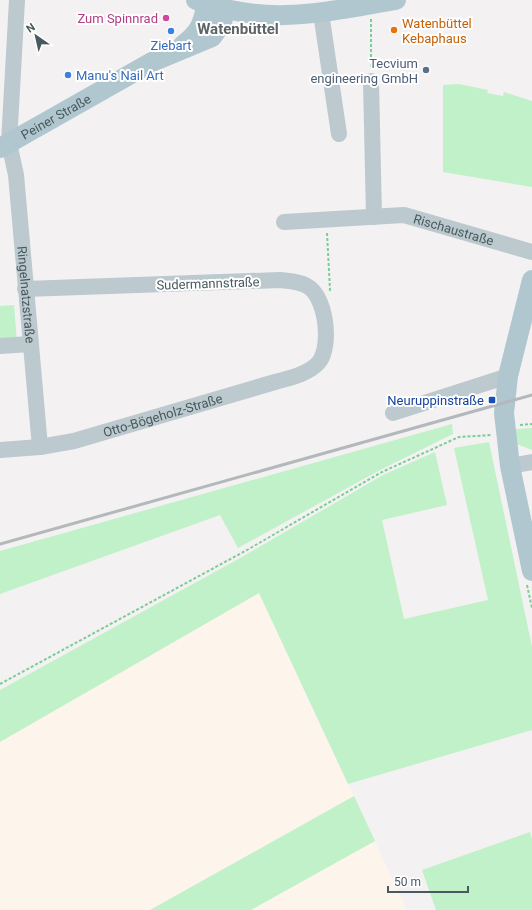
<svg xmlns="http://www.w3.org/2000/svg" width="532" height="910" font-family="Roboto,sans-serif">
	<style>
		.commercial { fill: #fdf4ec }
		.green { fill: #c0f1c8 }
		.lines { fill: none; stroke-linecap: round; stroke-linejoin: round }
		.path { stroke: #77d091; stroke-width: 2; stroke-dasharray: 3 2; stroke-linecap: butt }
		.minor { stroke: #bcc9ce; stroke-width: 16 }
		.major { stroke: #b1c7d0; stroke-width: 20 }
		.rail { stroke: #b3b8bb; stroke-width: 3 }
		.hotel-dot { fill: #d1479c; stroke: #fff; stroke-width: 1.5 }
		.food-dot { fill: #e8710a; stroke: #fff; stroke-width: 1.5 }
		.shop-dot { fill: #3f7fe0; stroke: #fff; stroke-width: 1.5 }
		.service-dot { fill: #5c6f8a; stroke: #fff; stroke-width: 1.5 }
		.transit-dot { fill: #1a4fb4; stroke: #fff; stroke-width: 1.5 }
		.labels { text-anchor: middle; stroke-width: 4; stroke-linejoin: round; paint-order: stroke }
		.hotel-label { font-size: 13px; fill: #b23c85; stroke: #fff; text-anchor: end }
		.food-label { font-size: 13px; fill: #c56008; stroke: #fff; text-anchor: start }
		.shop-label { font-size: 13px; fill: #366cbe; stroke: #fff }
		.service-label { font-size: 13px; fill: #4e5e75; stroke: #fff; text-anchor: end }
		.street-label { font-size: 13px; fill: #48595f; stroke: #fff }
		.transit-label { font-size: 13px; fill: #164399; stroke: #fff; text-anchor: end }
		.quarter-label { font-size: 15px; font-weight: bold; fill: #5d6366; stroke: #fff }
	</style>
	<rect width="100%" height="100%" fill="#f3f1f2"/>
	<!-- commercial -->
	<path class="commercial" d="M242 557 407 910H0V690Z"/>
	<!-- green -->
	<path class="green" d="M459 84 488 90 487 93 503 96 504 92 532 101V187L443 172V85Z
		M14 305 17 342 0 343V306Z
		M452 424 453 434 380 470 238 548 220 515 0 594V551Z
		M532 428V450L514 443 516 429Z
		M489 442 532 647V730L348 784 259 593 0 742V690L242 557 383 475 435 452 447 505 382 520 404 619 488 600 454 448Z
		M354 796 375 841 251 910H150Z
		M530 832 532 839V910H436L422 870Z"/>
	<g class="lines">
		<!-- path -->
		<path class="path" d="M371 19V69
			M327 233 330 290 329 292
			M520 425 532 424
			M527 585 532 608
			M0 684 247 550 382 472 459 437 492 435"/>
		<!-- minor -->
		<g class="minor">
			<path id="s1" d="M17 0 9 143 16 175 40 447"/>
			<path d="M321 13 339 134"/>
			<path d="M371 81 374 217"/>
			<path id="s2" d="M284 222 404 215 532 252"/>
			<path d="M0 346 30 344"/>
			<path d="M393 413 508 376"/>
			<path id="s3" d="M0 450 40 447 74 441 275 382C289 378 309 374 319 362 332 345 326 296 307 286 299 281 289 281 280 280L25 289"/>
			<path d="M510 466 532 462"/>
		</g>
		<!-- major -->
		<g class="major">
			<path d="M196 0C268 27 324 12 396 0"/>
			<path d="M183 45C200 32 202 25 207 4"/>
			<path id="s4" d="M0 148 152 62 212 37 222 23 225 9"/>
			<path d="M532 280 508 376 504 413 510 466 532 571"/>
		</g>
		<!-- rail -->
		<path class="rail" d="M0 544 532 395"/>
	</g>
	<!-- markers -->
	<circle class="hotel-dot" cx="166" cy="18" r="4"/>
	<circle class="food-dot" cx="394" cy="30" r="4"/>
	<g class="shop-dot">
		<circle cx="171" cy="31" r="4"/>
		<circle cx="68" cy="75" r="4"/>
	</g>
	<circle class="service-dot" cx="426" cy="70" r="4"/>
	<rect class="transit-dot" x="488" y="396" width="8" height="8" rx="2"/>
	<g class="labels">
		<!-- hotel labels -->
		<g class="hotel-label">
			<text x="158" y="23">Zum Spinnrad</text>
		</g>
		<!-- food labels -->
		<g class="food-label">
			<text x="402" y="28">Watenbüttel<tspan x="402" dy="15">Kebaphaus</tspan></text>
		</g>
		<!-- shop labels -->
		<g class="shop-label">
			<text x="171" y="50">Ziebart</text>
			<text x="76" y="80" text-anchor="start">Manu's Nail Art</text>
		</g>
		<!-- service labels -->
		<g class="service-label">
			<text x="418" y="68">Tecvium<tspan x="418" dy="15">engineering GmbH</tspan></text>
		</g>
		<!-- street labels -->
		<g class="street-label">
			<text dy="5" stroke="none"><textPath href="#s4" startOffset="64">Peiner Straße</textPath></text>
			<text dy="5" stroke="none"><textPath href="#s2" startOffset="172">Rischaustraße</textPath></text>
			<text transform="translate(208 283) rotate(-2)" y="5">Sudermannstraße</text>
			<text dy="5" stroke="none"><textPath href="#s1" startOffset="296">Ringelnatzstraße</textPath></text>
			<text dy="5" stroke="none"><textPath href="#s3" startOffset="167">Otto-Bögeholz-Straße</textPath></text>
		</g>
		<!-- transit labels -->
		<g class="transit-label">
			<text x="484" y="405">Neuruppinstraße</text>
		</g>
		<!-- quarter labels -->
		<g class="quarter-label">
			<text x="238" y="34">Watenbüttel</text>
		</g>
	</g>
	<!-- north arrow -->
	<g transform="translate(36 36) rotate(326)" stroke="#ffffff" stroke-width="3" paint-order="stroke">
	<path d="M0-3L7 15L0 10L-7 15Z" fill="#48595f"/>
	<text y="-6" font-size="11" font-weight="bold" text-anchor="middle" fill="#48595f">N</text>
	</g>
	<!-- scale -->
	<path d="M388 886v6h80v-6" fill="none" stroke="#48595f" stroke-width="2"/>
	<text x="394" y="886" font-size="12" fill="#48595f" stroke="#ffffff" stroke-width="3" paint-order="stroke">50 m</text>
</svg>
